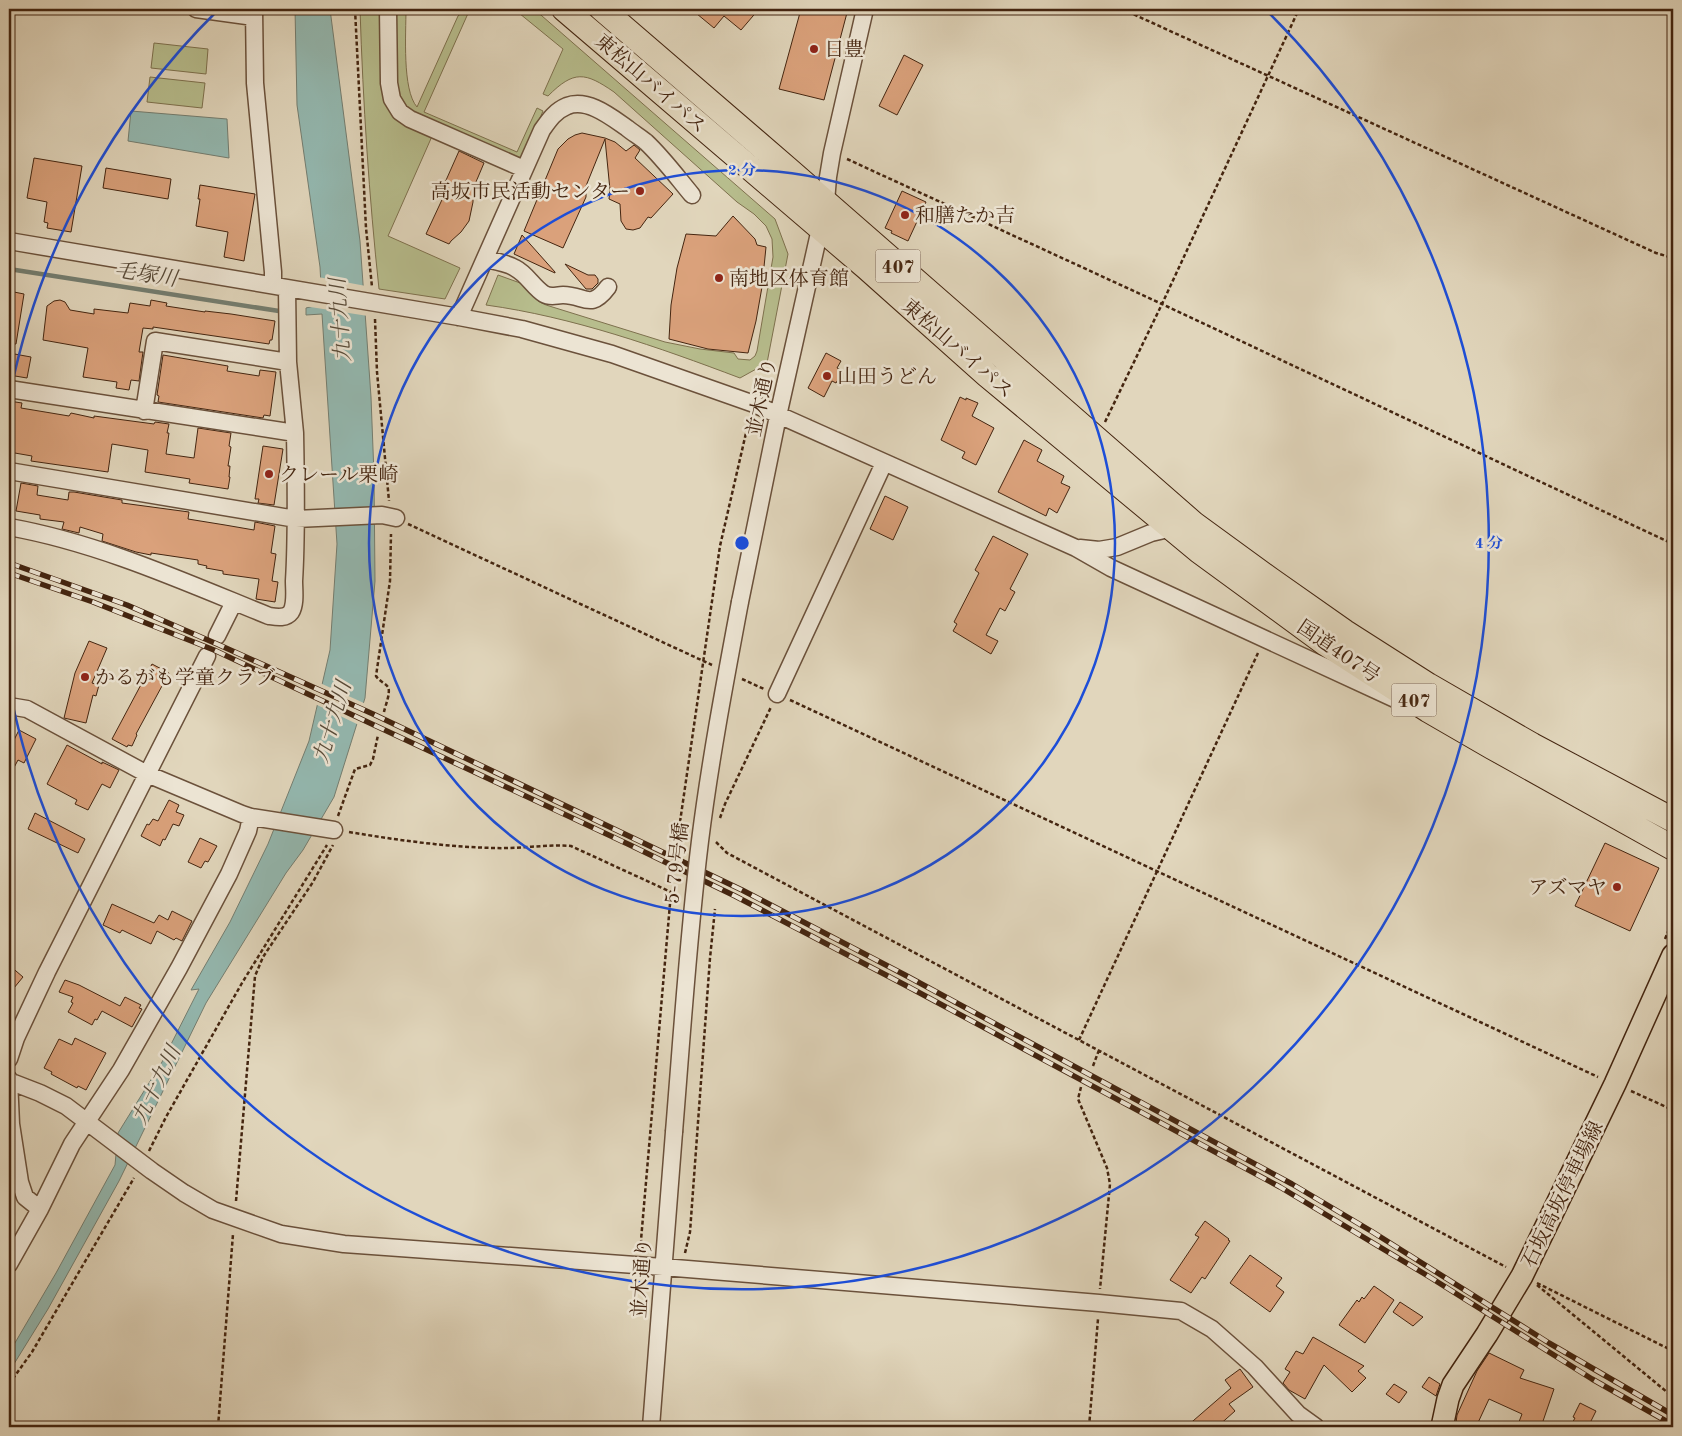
<svg xmlns="http://www.w3.org/2000/svg" width="1682" height="1436" font-family="'Old Standard TT','Noto Serif JP',serif">
	<style>
		.green { fill: #b7bd8d; stroke: #7e714e }
		.water { fill: #94b9b1; stroke: #747e71 }
		.pier { fill: #e1d6bc }
		.lines { fill: none; stroke-linecap: round; stroke-linejoin: round }
		.stream { stroke: #747e71; stroke-width: 4.5 }
		.building { fill: #daa17b; stroke: #442510 }
		.minor-casing { stroke: #6b513b; stroke-width: 19 }
		.major-casing { stroke: #442510; stroke-width: 24 }
		.highway-casing { stroke: #442510; stroke-width: 26 }
		.path { stroke: #442510; stroke-width: 2.5; stroke-dasharray: 4 2.5; stroke-linecap: butt }
		.minor { stroke: #ece4d3; stroke-width: 16 }
		.major { stroke: #e1d6bc; stroke-width: 21 }
		.highway { stroke: #e1d6bc; stroke-width: 24 }
		.rail-casing { stroke: #442510; stroke-width: 5.5 }
		.rail { stroke: #ece4d3; stroke-width: 4; stroke-dasharray: 11; stroke-linecap: butt }
		.minor-bridge-casing { stroke: #6b513b; stroke-width: 19; stroke-linecap: butt }
		.minor-bridge { stroke: #ece4d3; stroke-width: 16 }
		.ring { fill: none; stroke: #1d4ed8; stroke-width: 2.5 }
		.poi-dot { fill: #8f2418; stroke: #ece4d3; stroke-width: 2 }
		.labels { text-anchor: middle; stroke-width: 5; stroke-linejoin: round; paint-order: stroke }
		.shield { fill: #ece4d3; stroke: #765e4a; stroke-width: 1 }
		.shield-label { font-size: 19px; font-weight: bold; fill: #442510 }
		.poi-label { font-size: 20px; fill: #442510; stroke: #ece4d3; text-anchor: start }
		.street-label { font-size: 20px; fill: #442510; stroke: #ece4d3 }
		.water-label { font-size: 21px; font-style: italic; fill: #584a38; stroke: #ece4d3 }
		.centre { fill: #1d4ed8; stroke: #ece4d3; stroke-width: 2.5 }
		.ring-label { font-size: 15px; text-anchor: middle; font-weight: bold; fill: #1d4ed8; stroke: #ece4d3; stroke-width: 5; stroke-linejoin: round; paint-order: stroke }
	</style>
	<rect width="100%" height="100%" fill="#e1d6bc"/>
	<filter id="stains"><feTurbulence type="fractalNoise" baseFrequency=".004" numOctaves="4"/><feColorMatrix values="0 0 0 0 .2 0 0 0 0 .09 0 0 0 0 .02 0 0 0 .5 -.17"/></filter>
	<radialGradient id="worn" r=".72"><stop offset=".6" stop-color="#630" stop-opacity="0"/><stop offset="1" stop-color="#630" stop-opacity=".3"/></radialGradient>
	<!-- green -->
	<path class="green" d="M360 9H380L384 93 433 134 388 236 460 268 445 299 379 289C369 196 363 103 360 9Z
		M395 9H406C406 33 402 90 417 107L458 16 466 9H470L424 112 517 152 537 108 543 111 522 160 412 113C404 103 398 98 397 85Z
		M514 9H534L775 219 788 254 767 363 740 378C658 347 573 317 486 305L498 275 523 284 538 301 546 305 665 342 700 349 734 353 738 359 750 360 755 356 757 351 773 257 772 239 766 226 754 214 737 202 614 92C585 72 574 70 548 96L543 94 563 49Z
		M154 43 208 49 206 74 151 68Z
		M150 77 205 83 202 108 147 102Z"/>
	<!-- water -->
	<path class="water" d="M295 9H330L360 241 371 397 374 475 375 581 365 698 334 797 303 850 286 873 206 1003 119 1181 48 1309 9 1372V1353L56 1273 115 1165 118 1133 162 1062 199 989 191 990 230 922 268 844 309 741 330 650 337 544 322 314 306 315V308L322 304 320 267 297 105Z
		M131 111 227 119 229 158 128 141Z"/>
	<!-- pier -->
	<path class="pier" d="M318 277 366 286 368 316 304 306 319 302Z
		M320 683 366 704 359 725 315 704Z"/>
	<g class="lines">
		<!-- stream -->
		<path class="stream" d="M9 269 279 311"/>
	</g>
	<!-- building -->
	<path class="building" d="M691 9H759L741 30 724 16 714 28Z
		M801 9H848L824 100 779 89Z
		M904 55 923 65 897 115 879 106Z
		M582 133 605 138 615 142 626 151 634 145 640 150 635 158 673 194 651 218 648 217 640 228 633 230 626 229 621 221 620 204 609 199 610 190 605 139 586 186V197L563 248 524 231 558 149 568 139 575 135Z
		M459 151 484 163 473 189V202L469 221 461 232 451 241 449 244 426 234 447 189 443 187Z
		M34 158 82 166 71 232 47 228 48 223 44 222 47 202 27 198Z
		M106 168 171 179 168 199 103 188Z
		M200 185 255 194 244 261 224 257 228 232 196 226 200 199H198Z
		M902 191 926 202 908 241 891 233 892 231 885 228Z
		M733 216 755 239 757 245 766 247 762 287 756 321 748 353 708 349 669 339 671 305 677 268 686 234 716 236Z
		M522 235 555 272V273L514 254Z
		M565 264 588 275H595L598 279V283L592 289H586Z
		M9 291 24 294 16 344H9Z
		M60 300 65 302 70 310 94 314V309L128 313 130 303 150 306 151 300 167 303 166 306 205 312V311L231 314 275 321 272 340H270L269 344 153 327V329L143 328 139 352H143L139 381 131 380 129 390 116 388 117 382 83 377 88 348 43 340 47 306 54 301Z
		M9 353 31 357 27 378 9 375Z
		M826 353 841 361 837 368 843 371 836 383 832 381 824 397 808 388Z
		M163 355 228 366 227 371 259 376 260 370 276 372 270 416 264 415 263 418 158 402 159 396 157 395Z
		M960 397 966 400V398L978 403 972 416 994 428 976 465 962 458 965 452 941 440Z
		M9 401 22 403 21 408 69 416 71 413 94 418V416L154 424 155 422 169 424 167 433H169L166 454 194 458 198 428 231 433 229 446 231 447 228 466H230L229 477H230L228 489 189 483 190 479 145 472 148 450 112 444 108 472 31 461 32 456 9 452Z
		M1024 440 1042 450 1037 461 1064 476 1061 483 1070 487 1057 513 1049 508 1046 516 998 492Z
		M263 446 283 449 274 505 258 503 259 499H255Z
		M21 483 38 486 37 495 68 500 69 492H74L122 500V503L189 512 188 519 225 525 254 530 255 522 275 526 271 553 276 554 272 581 278 582 275 602 256 599 259 579 223 574V571L206 568 207 566 198 564V560L151 553V555L136 552 102 541 103 534 80 527 79 533 62 529 64 522 40 519V515L16 511Z
		M885 496 908 507 893 540 870 529Z
		M993 536 1028 554 1010 589 1015 592 1005 611 1000 608 986 635 998 641 991 654 953 631 957 624 954 622 979 573 975 570Z
		M89 641 107 648 92 683 99 685 96 696 93 695 86 723 64 718 75 673Z
		M152 664 169 673 136 734 137 735 132 746 128 745 127 747 112 739Z
		M19 730 36 739 24 763 18 760 9 777V750Z
		M67 745 102 764V762L119 770 110 788 102 784 88 810 75 804 77 800 47 784Z
		M169 800 179 805 176 812 184 815 179 826 173 824 165 840 163 839 160 846 141 836 147 824 149 825 153 819 158 821Z
		M35 813 85 839 78 853 28 829Z
		M200 838 217 846 208 862 205 861 201 868 188 862Z
		M1605 843 1659 868 1630 931 1575 906Z
		M112 904 154 923 159 915 168 920 172 911 192 921 182 941 176 938 174 940 157 931 151 944 122 930 120 933 103 925Z
		M9 965 23 977 9 994Z
		M65 980 79 985 120 1006 125 997 141 1005 139 1008 142 1009 132 1027 102 1011 97 1020 95 1019 92 1025 68 1012 73 1003 71 1002 73 997 59 992Z
		M75 1038 106 1053 86 1090 78 1086 77 1088 51 1074 52 1072 44 1068 59 1039 72 1045Z
		M1205 1221 1229 1239 1228 1240 1230 1241 1205 1279 1202 1277 1191 1293 1170 1280 1199 1237 1195 1235Z
		M1250 1255 1282 1278 1276 1286 1284 1292 1270 1312 1230 1283Z
		M1374 1286 1394 1300 1365 1343 1339 1325 1357 1300 1359 1302 1362 1297 1364 1299Z
		M1400 1302 1423 1317 1413 1326 1393 1312Z
		M1313 1337 1364 1366 1358 1371 1366 1378 1352 1392 1324 1365 1305 1399 1289 1390 1283 1383 1290 1372 1285 1369 1296 1351 1303 1354Z
		M1489 1353 1524 1370 1520 1378 1554 1389 1541 1427H1517L1522 1414 1489 1399 1476 1427H1465L1456 1423 1457 1415 1477 1371Z
		M1240 1369 1253 1387 1229 1404 1235 1411 1217 1427H1186L1231 1388 1225 1380Z
		M1429 1377 1440 1384 1436 1396 1422 1387Z
		M1394 1384 1407 1392 1399 1403 1386 1394Z
		M1580 1403 1596 1411 1588 1427H1570L1575 1418 1573 1417Z"/>
	<g class="lines">
		<defs>
			<path id="minor" d="M196 9 254 17
				M254 9 255 83 273 272V285
				M388 9 389 83 392 99 400 112 410 119 524 169
				M9 241 459 317 522 329 612 354 754 404 1076 548 1111 568 1395 699
				M485 259C494 261 507 263 515 268 527 274 533 287 544 294 551 298 556 295 563 295 585 295 590 311 608 287
				M459 317 542 130C549 120 555 111 567 106 588 98 611 117 627 128 633 133 640 137 646 142 663 158 677 177 692 195
				M9 389 295 433 288 362 287 288
				M144 411 155 341 288 362
				M9 471 296 519 382 515 396 518
				M9 527C99 543 185 582 269 616 276 617 286 619 291 612 296 604 294 590 294 581 297 532 296 483 295 433
				M1080 548 1099 550 1117 547 1151 533 1177 527
				M740 602 778 416 826 202 828 177 832 153 865 9
				M217 636 234 602
				M777 694 884 463
				M9 706 27 709 147 774 242 814 251 817 334 830
				M9 1059 16 1038 47 972 207 656
				M9 1079 11 1124 20 1182 25 1197 40 1209
				M9 1081 40 1093 66 1106 152 1171 184 1193 213 1210 281 1234 344 1244 663 1267 1099 1303 1181 1311 1212 1329 1255 1367 1298 1414 1316 1427
				M9 1264 40 1209 72 1144 121 1070 179 968 229 874 248 831 251 817
				M651 1427 674 1132"/>
			<path id="major" d="M1442 1427 1448 1399 1453 1385 1487 1334 1522 1276 1615 1084 1673 955"/>
			<path id="highway" d="M564 9 867 268 987 375 1199 551 1326 644 1428 710 1492 747 1673 848
				M602 9 789 170 1194 524 1271 580 1345 632 1428 685 1532 745 1673 820"/>
		</defs>
		<!-- minor casing -->
		<use href="#minor" class="minor-casing"/>
		<!-- major casing -->
		<use href="#major" class="major-casing"/>
		<!-- highway casing -->
		<use href="#highway" class="highway-casing"/>
		<!-- path -->
		<path class="path" d="M355 9 366 228 372 287
			M1122 9 1656 253 1673 258
			M847 159 1162 304 1673 544
			M375 319 377 372 389 501
			M1105 422 1162 304 1299 9
			M408 524 712 665
			M742 679 764 689
			M790 700 1598 1077
			M384 712C385 706 391 693 388 687 385 683 379 681 376 676L390 581 391 534
			M338 816 355 769 370 765 373 759 378 735
			M720 818 725 804 771 707
			M680 822 720 546 746 433 751 422
			M349 832C397 840 446 847 495 848 520 849 546 844 571 846L671 892 641 1240 643 1250
			M716 842 727 853 1506 1267
			M1665 939 1673 920
			M1079 1040 1258 653
			M1093 1066 1099 1050
			M1081 1087 1078 1099 1107 1168 1110 1184 1100 1289
			M1631 1091 1673 1110
			M149 1151 166 1117 242 983 327 845
			M236 1201 255 976 263 957 313 882 333 845
			M685 1253 690 1232 710 958 715 909
			M1537 1283 1673 1351
			M1537 1285 1673 1397
			M9 1384 32 1352 134 1178
			M218 1427 233 1234
			M1089 1427 1098 1319"/>
		<!-- minor -->
		<use href="#minor" class="minor"/>
		<!-- major -->
		<use href="#major" class="major"/>
		<!-- highway -->
		<use href="#highway" class="highway"/>
		<defs>
			<path id="rail" d="M9 563 127 605 217 644 373 714 742 890 905 975 1292 1184 1371 1231 1549 1343 1673 1415
				M9 573 93 602 214 650 630 845 735 896 905 985 1280 1187 1428 1276 1592 1379 1673 1425"/>
		</defs>
		<!-- rail casing -->
		<use href="#rail" class="rail-casing"/>
		<!-- rail -->
		<use href="#rail" class="rail"/>
		<defs>
			<path id="minor-bridge" d="M674 1132C682 1035 688 938 700 841 710 761 725 682 740 602"/>
		</defs>
		<!-- minor-bridge casing -->
		<use href="#minor-bridge" class="minor-bridge-casing"/>
		<!-- minor-bridge -->
		<use href="#minor-bridge" class="minor-bridge"/>
	</g>
	<!-- distance rings -->
	<g class="ring">
		<circle cx="742" cy="543" r="373"/>
		<path d="M10 394A747 747 0 0 1 218 10M1266 10A747 747 0 1 1 10 692"/>
	</g>
	<!-- markers -->
	<g class="poi-dot">
		<circle cx="814" cy="49" r="5"/>
		<circle cx="640" cy="191" r="5"/>
		<circle cx="905" cy="215" r="5"/>
		<circle cx="719" cy="278" r="5"/>
		<circle cx="827" cy="376" r="5"/>
		<circle cx="269" cy="474" r="5"/>
		<circle cx="85" cy="677" r="5"/>
		<circle cx="1617" cy="887" r="5"/>
	</g>
	<g class="labels">
		<!-- shield labels -->
		<g class="shield">
			<rect x="875.5" y="249.5" width="45" height="33" rx="4"/>
			<rect x="1391.5" y="683.5" width="45" height="33" rx="4"/>
		</g>
		<g class="shield-label">
			<text x="898" y="273">407</text>
			<text x="1414" y="707">407</text>
		</g>
		<!-- poi labels -->
		<g class="poi-label">
			<text x="824" y="56">日豊</text>
			<text x="630" y="198" text-anchor="end">高坂市民活動センター</text>
			<text x="915" y="222">和膳たか吉</text>
			<text x="729" y="285">南地区体育館</text>
			<text x="837" y="383">山田うどん</text>
			<text x="279" y="481">クレール栗崎</text>
			<text x="95" y="684">かるがも学童クラブ</text>
			<text x="1607" y="894" text-anchor="end">アズマヤ</text>
		</g>
		<!-- street labels -->
		<g class="street-label">
			<text transform="translate(651 83) rotate(41)" y="7">東松山バイパス</text>
			<text transform="translate(958 348) rotate(41)" y="7">東松山バイパス</text>
			<text transform="translate(761 397) rotate(-78)" y="7">並木通り</text>
			<text transform="translate(1339 651) rotate(34)" y="7">国道407号</text>
			<text transform="translate(676 863) rotate(-83)" y="7">5-79号橋</text>
			<text transform="translate(1562 1194) rotate(-64)" y="7">石坂高坂停車場線</text>
			<text transform="translate(641 1278) rotate(-86)" y="7">並木通り</text>
		</g>
		<!-- water labels -->
		<g class="water-label">
			<text transform="translate(146 274) rotate(9)" y="7">毛塚川</text>
			<text transform="translate(340 320) rotate(-94)" y="7">九十九川</text>
			<text transform="translate(332 722) rotate(-73)" y="7">九十九川</text>
			<text transform="translate(156 1085) rotate(-64)" y="7">九十九川</text>
		</g>
	</g>
	<circle cx="742" cy="543" r="8" class="centre"/>
	<g class="ring-label">
		<text x="742" y="175">2 分</text>
		<text x="1489" y="548">4 分</text>
	</g>
	<!-- margin -->
	<rect width="1682" height="1436" fill="none" stroke="#e1d6bc" stroke-width="30"/>
	<rect x="10" y="10" width="1662" height="1416" fill="none" stroke="#442510" stroke-width="2.5"/>
	<rect x="15" y="15" width="1652" height="1406" fill="none" stroke="#442510"/>
	<rect width="100%" height="100%" filter="url(#stains)"/>
	<rect width="100%" height="100%" fill="url(#worn)"/>
</svg>
